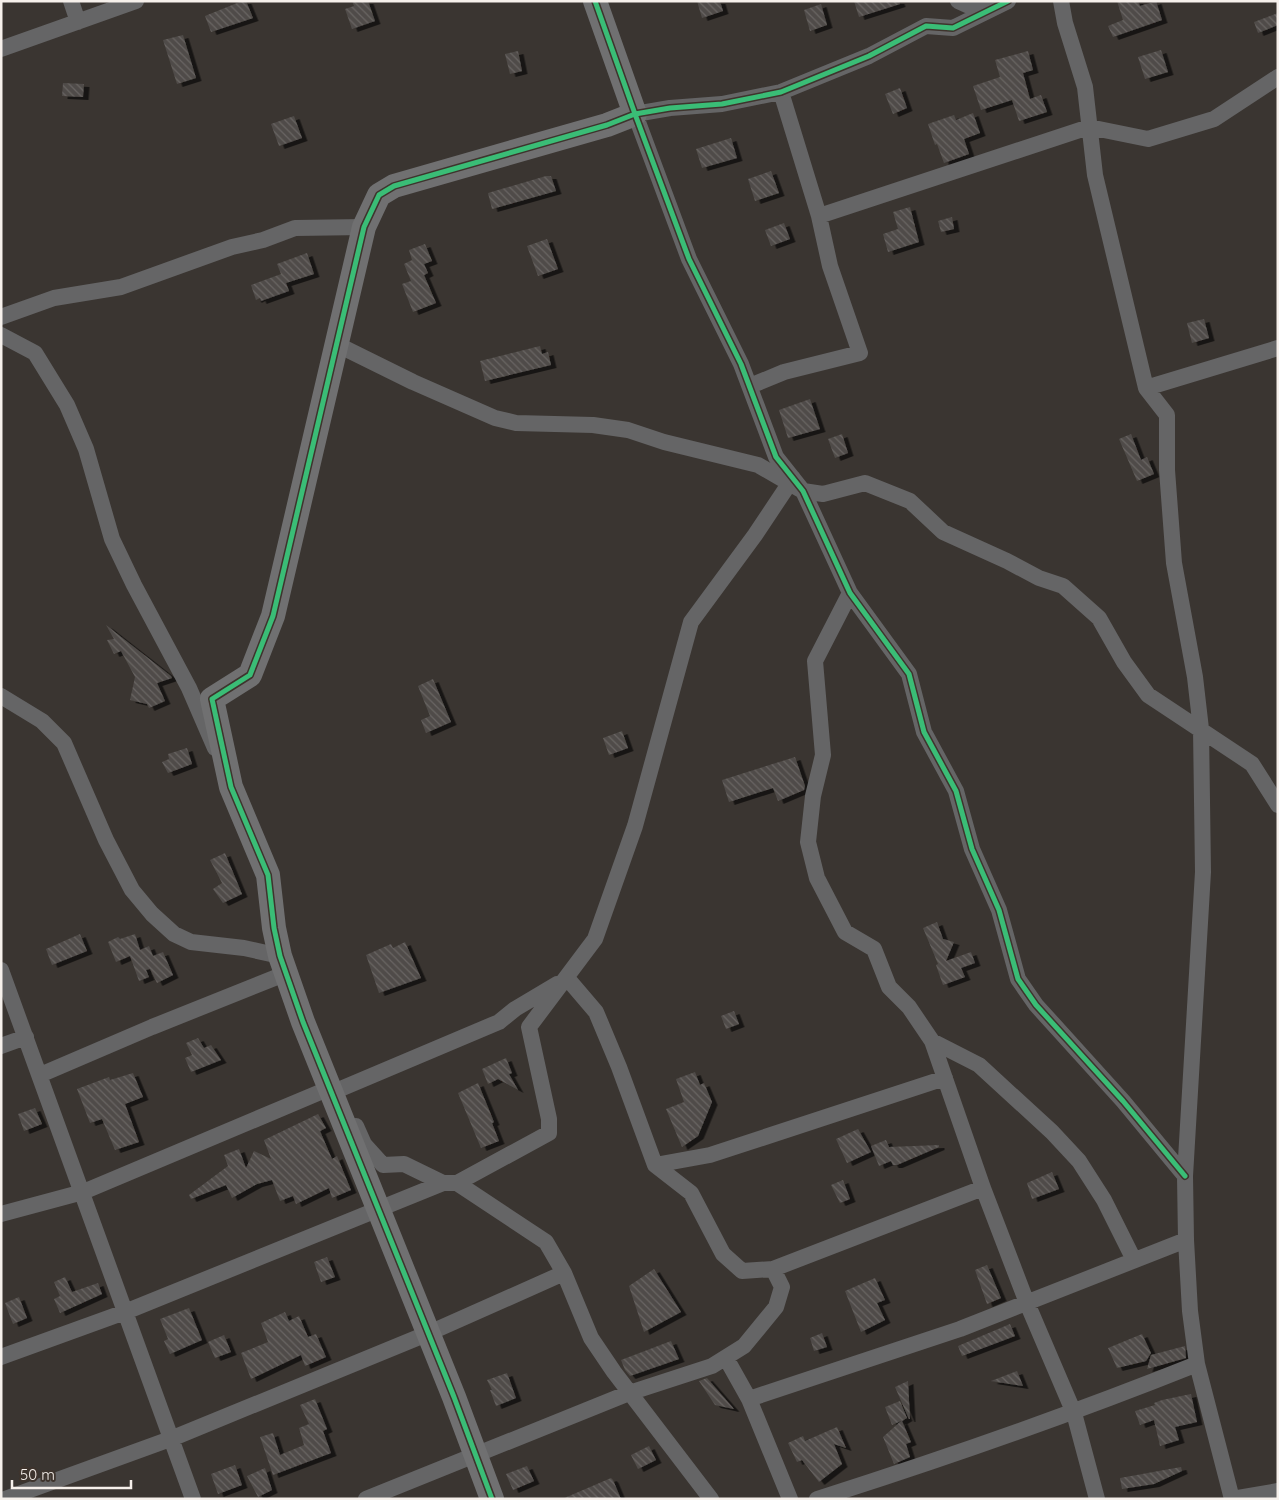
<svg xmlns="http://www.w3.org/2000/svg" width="1279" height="1500" font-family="Quicksand,sans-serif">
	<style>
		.building { fill: url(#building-back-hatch); filter: url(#shadow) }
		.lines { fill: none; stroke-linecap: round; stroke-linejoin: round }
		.street { stroke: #656566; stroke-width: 16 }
		.secondary { stroke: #707071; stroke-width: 24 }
		.cycleway-casing { stroke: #3e342d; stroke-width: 8 }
		.cycleway { stroke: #3abd76; stroke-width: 5 }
	</style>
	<defs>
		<pattern id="building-back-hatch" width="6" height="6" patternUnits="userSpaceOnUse" patternTransform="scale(1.25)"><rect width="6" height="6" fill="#4f4b48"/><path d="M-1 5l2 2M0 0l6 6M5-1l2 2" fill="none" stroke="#696563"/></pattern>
		<filter id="shadow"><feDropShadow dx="5.5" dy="3" stdDeviation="0" flood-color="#0009"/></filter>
	</defs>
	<rect width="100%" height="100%" fill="#3a3531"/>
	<!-- building -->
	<path class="building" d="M242 1H246L253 18 211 32 205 16Z
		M352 1H368L375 21 352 29 345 9 354 6Z
		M697 1H720L723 11 702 18Z
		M854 1H899L900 4 859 17Z
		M1117 1H1138L1140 6 1156 1 1162 20 1113 37 1108 26 1123 20Z
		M821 4 827 25 810 31 804 10Z
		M1278 13V25L1258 33 1254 22Z
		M183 35 196 78 177 84 163 40Z
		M1161 50 1168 72 1145 79 1138 57Z
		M518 51 522 71 510 74 505 54Z
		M1028 51 1033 70 1023 73 1030 99 1041 95 1047 112 1019 121 1012 100 981 110 973 86 1000 77 995 60Z
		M63 83 84 84 83 97 62 96Z
		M900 88 907 108 893 114 885 94Z
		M973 113 980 133 964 139 969 154 944 163 937 144 935 145 928 124 954 115 956 120Z
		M294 116 302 138 279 146 271 124Z
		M731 138 737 158 702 168 696 149Z
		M771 171 779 193 755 201 748 179Z
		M546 176H551L556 191 492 209 488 193Z
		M910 207 919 242 888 252 883 234 898 229 893 212Z
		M952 217 954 229 941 232 938 221Z
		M784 223 790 239 771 246 765 230Z
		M547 239 558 269 538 276 527 246Z
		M425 244 432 261 424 264 428 273 424 275 436 303 413 312 402 284 411 281 404 264 412 260 409 250Z
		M307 253 314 274 286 283 289 291 261 301 260 298 256 300 251 285 281 274 277 264Z
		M1204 319 1209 338 1192 343 1187 323Z
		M540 346 542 354 548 352 551 365 485 381 480 361Z
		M810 399 820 429 788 438 779 410Z
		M842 434 848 453 835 458 828 439Z
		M1131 434 1141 460 1147 457 1154 474 1137 481 1119 439Z
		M106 625 171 676 172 678 157 683 165 701 149 708 147 704 130 700 135 677 121 651 114 654 107 640 114 639Z
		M433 679 451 722 426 733 421 720 430 716 418 686Z
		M622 731 628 748 609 755 603 738Z
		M187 748 192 764 168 773 162 762 169 759 168 754Z
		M795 757 805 786 804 790 778 801 773 788 729 802 722 780Z
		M225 853 242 894 223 903 213 889 222 883 210 860Z
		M937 922 943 939 954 942 946 961 971 952 975 963 961 968 965 977 943 985 936 965 938 964 923 928Z
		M80 934 87 951 52 965 46 949Z
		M135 934 140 950 149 946 153 956 163 952 173 975 157 983 150 969 146 970 149 977 139 981 130 956 116 962 108 942 118 937 120 939Z
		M405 942 421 978 379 993 366 955 391 944 393 948Z
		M734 1011 739 1024 726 1029 721 1016Z
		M198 1038 204 1048 211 1045 221 1060 191 1072 185 1058 192 1055 186 1043Z
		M506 1058 512 1073 509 1074 518 1090 498 1079 488 1084 482 1069Z
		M695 1072 700 1085 704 1083 712 1102 698 1136 682 1147 666 1109 684 1102 676 1079Z
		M133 1073 143 1097 125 1104 139 1142 115 1150 102 1119 90 1123 77 1089 109 1077 110 1080Z
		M478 1083 494 1122 492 1123 499 1141 481 1148 458 1093Z
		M35 1108 42 1124 24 1131 18 1114Z
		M318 1114 326 1128 320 1131 332 1159 337 1156 351 1190 332 1198 329 1188 296 1204 293 1196 280 1201 272 1180 257 1184 232 1198 226 1185 191 1199 189 1195 228 1166 224 1155 239 1149 246 1168 254 1151 271 1159 264 1140Z
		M858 1129 871 1152 847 1163 836 1139Z
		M886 1140 889 1147 939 1145V1147L897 1165H893L891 1161 879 1166 871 1146Z
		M1052 1172 1059 1189 1032 1199 1027 1183Z
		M843 1180 850 1199 840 1203 831 1185Z
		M327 1257 335 1277 321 1282 314 1262Z
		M987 1265 1001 1298 987 1304 975 1270Z
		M654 1269 681 1312 644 1332 629 1286Z
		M65 1277 72 1292 98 1283 102 1294 60 1313 54 1299 60 1296 54 1282Z
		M875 1278 885 1300 877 1303 885 1320 861 1332 845 1291Z
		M19 1297 27 1318 13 1324 5 1303Z
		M189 1308 202 1340 170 1354 164 1341 168 1339 160 1319Z
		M285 1312 289 1321 299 1316 308 1337 316 1334 326 1357 305 1366 301 1355 251 1379 241 1353 268 1342 261 1323Z
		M1010 1324 1015 1336 962 1356 958 1346Z
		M822 1333 827 1347 814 1351 810 1338Z
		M1142 1334 1151 1353 1146 1361 1117 1368 1108 1348Z
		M224 1335 231 1352 215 1358 208 1342Z
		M671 1341 679 1359 630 1376 625 1370 621 1360Z
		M1185 1346 1186 1358 1147 1369 1151 1355Z
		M1017 1371 1023 1386 991 1381Z
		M507 1373 516 1398 496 1406 490 1390H492L487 1380Z
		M707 1378 734 1409 715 1405 699 1381Z
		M908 1381 910 1419H909L895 1387Z
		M1191 1394 1197 1422 1175 1427 1179 1440 1160 1446 1154 1420 1140 1425 1135 1411 1155 1405 1154 1403 1162 1400Z
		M315 1399 327 1429 323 1431 331 1453 273 1475 260 1437 273 1433 280 1455 304 1445 299 1428 309 1424 300 1405Z
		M900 1401 907 1418 902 1421 911 1442 906 1444 910 1457 894 1464 883 1437 901 1421 892 1425 885 1407Z
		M837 1427 846 1448 834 1444 842 1464 819 1482 802 1460 797 1462 788 1443 803 1436 805 1441Z
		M649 1446 656 1460 638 1469 631 1455Z
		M235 1465 242 1485 218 1494 211 1474Z
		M527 1466 534 1481 513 1490 506 1474Z
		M1181 1467 1182 1471 1154 1484 1122 1489 1120 1478Z
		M265 1468 272 1490 258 1497 247 1476Z
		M611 1478 613 1480 621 1499H562Z"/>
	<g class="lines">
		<!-- street -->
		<path class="street" d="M71 1 78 22
			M958 1 969 6 988 1
			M1008 1 953 28 926 26 869 56 781 92 722 104 670 108 635 114 689 259 741 364 776 457 803 491 850 593 909 674 924 732 956 791 972 849 999 910 1018 979 1036 1005 1123 1101 1185 1176
			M1061 1 1065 23 1085 87 1095 175 1146 388 1167 415V470L1174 563 1195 677 1201 729 1203 872 1185 1176 1186 1240 1190 1311 1197 1364 1232 1499
			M1 49 136 1
			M819 216 1089 127 1148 139 1214 119 1278 77
			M1 317 54 298 121 287 232 247 263 240 295 228 364 227
			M1 335 35 353 67 405 86 449 112 539 134 585 189 688 215 748
			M336 344 413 382 495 418 516 423 593 425 628 430 664 442 758 465 803 491 823 494 865 483 910 501 943 532 1007 561 1039 578 1063 586 1099 618 1124 662 1148 695 1252 764 1278 805
			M750 386 784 372 860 353 830 266 819 216 781 92
			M1146 388 1278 348
			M850 593 815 661 823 755 813 796 808 842 817 878 845 932 874 949 889 987 909 1007 932 1041 983 1188 1027 1303 1074 1413 1097 1499
			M1 696 42 721 64 743 106 840 132 890 152 914 174 934 191 942 244 948 280 956 284 965
			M1 970 193 1499
			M567 978 596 1012 619 1067 655 1165 691 1193 723 1254 742 1271 773 1269 983 1188
			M932 1041 979 1065 1052 1132 1079 1161 1104 1200 1134 1260
			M1 1046 26 1037
			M40 1075 152 1027 287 973
			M356 1126 364 1144 383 1165 404 1164 443 1183
			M655 1165 710 1155 945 1078
			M457 1183 549 1133V1119L529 1027 595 939 635 826 691 622 755 535 793 478
			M1 1214 83 1192 330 1088 338 1090 499 1022 515 1009 557 984
			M1 1357 125 1312 443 1183H457L546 1242 564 1273 591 1338 614 1372 711 1499
			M726 1358 749 1399 790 1499
			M749 1399 960 1329 1186 1240
			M5 1499 173 1438 429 1333 564 1273
			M366 1499 629 1393 712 1366 744 1346 776 1307 782 1287 773 1269
			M817 1499C946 1458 1072 1414 1197 1364
			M1232 1499 1278 1491"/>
		<!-- secondary -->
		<path class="secondary" d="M492 1499 454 1397 303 1022 280 956 274 928 268 875 231 787 212 699 250 675 273 616 364 227 379 195 394 186 607 125 635 114 595 1"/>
		<defs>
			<path id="cycleway" d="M1008 1 953 28 926 26 869 56 781 92 722 104 670 108 635 114 689 259 741 364 776 457 803 491 850 593 909 674 924 732 956 791 972 849 999 910 1018 979 1036 1005 1123 1101 1185 1176
				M492 1499 454 1397 303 1022 280 956 274 928 268 875 231 787 212 699 250 675 273 616 364 227 379 195 394 186 607 125 635 114 595 1"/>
		</defs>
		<!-- cycleway casing -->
		<use href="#cycleway" class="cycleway-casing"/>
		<!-- cycleway -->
		<use href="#cycleway" class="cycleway"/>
	</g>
	<!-- border -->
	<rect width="1279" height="1500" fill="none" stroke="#f6f0eb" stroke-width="5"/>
	<!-- scale -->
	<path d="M12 1480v8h119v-8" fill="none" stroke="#f6f0eb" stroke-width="2.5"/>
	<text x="20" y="1480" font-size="15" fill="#f6f0eb" stroke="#3e342d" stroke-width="4" paint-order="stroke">50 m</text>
</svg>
